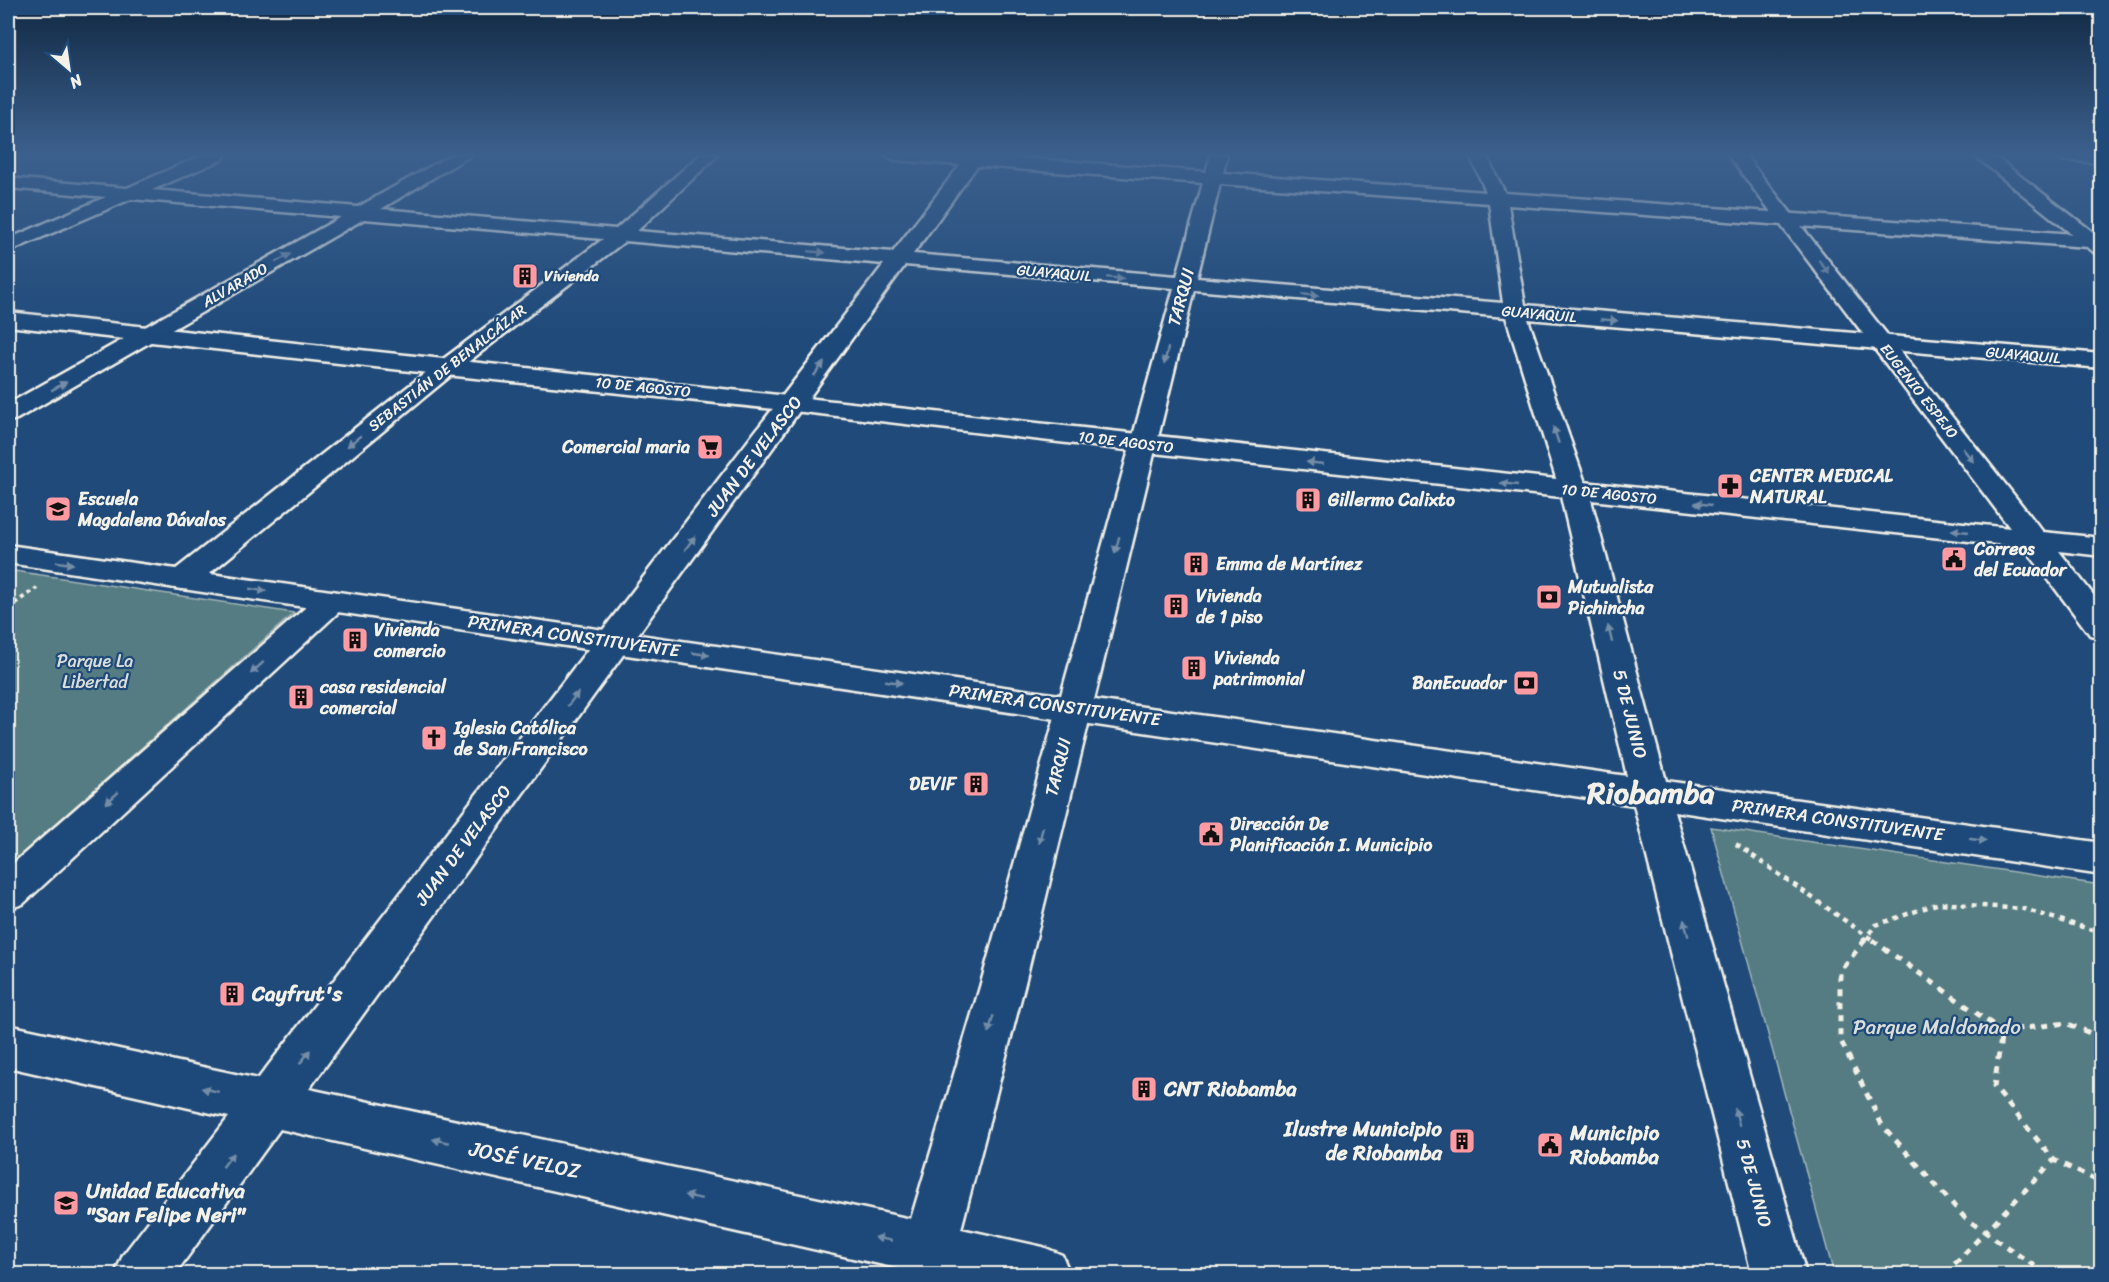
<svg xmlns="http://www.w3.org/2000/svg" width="2109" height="1282" font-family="Sriracha,sans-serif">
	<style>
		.green { fill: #557c82; stroke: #a4b6b5; stroke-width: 1.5 }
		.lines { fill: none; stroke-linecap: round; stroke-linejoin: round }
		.street-casing { stroke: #f4f1e8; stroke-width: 5 }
		.secondary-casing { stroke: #f4f1e8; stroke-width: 5 }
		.path-far2 { stroke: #f4f1e8; stroke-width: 4; stroke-dasharray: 4 4; stroke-linecap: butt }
		.path-far1 { stroke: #f4f1e8; stroke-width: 4.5; stroke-dasharray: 5 5; stroke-linecap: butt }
		.path { stroke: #f4f1e8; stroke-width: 5; stroke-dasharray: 7 7; stroke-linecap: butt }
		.street { fill: #1f4a7a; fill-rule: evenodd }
		.secondary { fill: #1f4a7a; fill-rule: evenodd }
		.oneway { fill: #748da6 }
		.labels { text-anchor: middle; stroke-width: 4.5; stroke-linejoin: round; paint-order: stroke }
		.far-street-label { font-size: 15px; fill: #f4f1e8; stroke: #1f4a7a }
		.far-poi-label { font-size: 15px; font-weight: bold; fill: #f4f1e8; stroke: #1f4a7a; text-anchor: start }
		.street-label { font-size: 18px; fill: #f4f1e8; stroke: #1f4a7a }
		.poi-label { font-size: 18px; font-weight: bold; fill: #f4f1e8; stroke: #1f4a7a; text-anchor: start }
		.park-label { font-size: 18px; fill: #dcdfd9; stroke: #1f4a7a }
		.near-poi-label { font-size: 21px; font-weight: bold; fill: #f4f1e8; stroke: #1f4a7a; text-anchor: start }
		.near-park-label { font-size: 21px; fill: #dcdfd9; stroke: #1f4a7a }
		.near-street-label { font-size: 21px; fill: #f4f1e8; stroke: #1f4a7a }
		.town-label { font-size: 30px; font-weight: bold; fill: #f4f1e8; stroke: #1f4a7a }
	</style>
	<rect width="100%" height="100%" fill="#1f4a7a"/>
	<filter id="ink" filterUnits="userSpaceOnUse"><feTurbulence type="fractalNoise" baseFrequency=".0167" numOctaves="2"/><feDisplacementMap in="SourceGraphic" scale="12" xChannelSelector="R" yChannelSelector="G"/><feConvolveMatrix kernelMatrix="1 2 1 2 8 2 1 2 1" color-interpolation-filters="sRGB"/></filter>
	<g filter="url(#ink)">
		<!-- green -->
		<path class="green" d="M8 570 294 613 8 866Z
			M1711 827 2101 885V1274H1834Z"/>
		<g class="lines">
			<defs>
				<path id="street" d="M203 155H225L223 159 152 190 358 207 451 155H471L381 209 616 229 700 155H718L637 231 893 252 960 165 894 160 886 155H984L1206 172 1211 155H1227L1223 173 1486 192 1470 155H1486L1505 193 2102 236V248L1508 205 1525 305 2102 354V368L1528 319 1588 491 1584 497 1574 499 1564 497 1560 491 1506 317 1194 290 1024 987 961 1229 1043 1247 1062 1255 1070 1274H895L897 1268 280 1129 175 1274H115L123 1255 229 1117 8 1067V1025L258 1079 884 264 625 241 454 373 193 587 182 589 171 587 167 580 171 573 438 363 603 239 364 219 17 419 8 422V404L341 217 131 199 8 252V239L106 197 8 188V178L127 188ZM977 166 1203 183 1177 276 913 254ZM1220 184 1489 203 1503 303 1197 278ZM905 265 1174 288 980 987 911 1219 309 1089Z
					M2054 155H2102V163L2062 160Z
					M332 591 343 594 348 601 343 608 23 904 8 909V868L321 594Z"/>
				<path id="secondary" d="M1728 155H1745L2043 532 2102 538V556L2059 551 2102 606V638L2090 635 2024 547 1591 500 1666 781 2102 843V875L1674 811 1806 1274H1752L1634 805 8 563V545L1627 776 1561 497 1144 452 794 411 446 375 8 326V312L2010 528Z
					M1974 155H1993L2102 239V255L2095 253Z"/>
			</defs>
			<!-- street casing -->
			<use href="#street" class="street-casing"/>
			<!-- secondary casing -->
			<use href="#secondary" class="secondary-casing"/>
			<!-- path-far2 -->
			<path class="path-far2" d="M8 608 37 588"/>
			<!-- path-far1 -->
			<path class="path-far1" d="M1736 844 1874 941
				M1863 941 1876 925 1939 903 2024 909 2102 933"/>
			<!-- path -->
			<path class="path" d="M1865 940 1840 971V1039L1882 1125 1965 1218 2046 1274
				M1872 940 2002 1031
				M2102 1038 2066 1023 2002 1031 1994 1087 2054 1160 2102 1183
				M1945 1274 2054 1160"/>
			<!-- street -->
			<use href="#street" class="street"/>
			<!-- secondary -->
			<use href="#secondary" class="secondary"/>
		</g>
		<!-- one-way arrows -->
		<defs><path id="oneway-solid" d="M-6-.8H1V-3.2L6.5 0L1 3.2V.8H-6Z" transform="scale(1.5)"/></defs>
		<g class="oneway">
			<use href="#oneway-solid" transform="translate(817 252) rotate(5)"/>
			<use href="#oneway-solid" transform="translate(283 258) rotate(-30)"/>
			<use href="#oneway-solid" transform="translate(1824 267) rotate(53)"/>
			<use href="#oneway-solid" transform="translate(1115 278) rotate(5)"/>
			<use href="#oneway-solid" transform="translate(1310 295) rotate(5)"/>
			<use href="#oneway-solid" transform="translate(1609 320) rotate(5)"/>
			<use href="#oneway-solid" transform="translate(1166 356) rotate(104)"/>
			<use href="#oneway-solid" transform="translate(819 369) rotate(-53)"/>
			<use href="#oneway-solid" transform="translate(59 386) rotate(-29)"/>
			<use href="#oneway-solid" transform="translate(1556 435) rotate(-108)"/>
			<use href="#oneway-solid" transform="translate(354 441) rotate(141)"/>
			<use href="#oneway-solid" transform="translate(1968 455) rotate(52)"/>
			<use href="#oneway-solid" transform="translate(1315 463) rotate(-174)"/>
			<use href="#oneway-solid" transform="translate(1509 484) rotate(-174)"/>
			<use href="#oneway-solid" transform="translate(1703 504) rotate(-174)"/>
			<use href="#oneway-solid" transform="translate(1960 531) rotate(-174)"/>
			<use href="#oneway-solid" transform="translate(690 543) rotate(-53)"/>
			<use href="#oneway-solid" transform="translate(1117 545) rotate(105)"/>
			<use href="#oneway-solid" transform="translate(65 563) rotate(8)"/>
			<use href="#oneway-solid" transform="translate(258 590) rotate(8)"/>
			<use href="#oneway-solid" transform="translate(1610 634) rotate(-104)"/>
			<use href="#oneway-solid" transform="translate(701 654) rotate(8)"/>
			<use href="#oneway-solid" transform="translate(257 668) rotate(138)"/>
			<use href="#oneway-solid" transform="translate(894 682) rotate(8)"/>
			<use href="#oneway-solid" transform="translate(573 699) rotate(-53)"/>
			<use href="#oneway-solid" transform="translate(112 798) rotate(138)"/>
			<use href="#oneway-solid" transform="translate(1041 835) rotate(104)"/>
			<use href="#oneway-solid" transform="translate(1978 840) rotate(8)"/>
			<use href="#oneway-solid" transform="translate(1686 928) rotate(-105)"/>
			<use href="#oneway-solid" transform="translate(991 1024) rotate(105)"/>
			<use href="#oneway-solid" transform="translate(305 1057) rotate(-53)"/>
			<use href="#oneway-solid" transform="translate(210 1090) rotate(-168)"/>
			<use href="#oneway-solid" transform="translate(1737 1117) rotate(-105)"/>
			<use href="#oneway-solid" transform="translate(441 1141) rotate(-168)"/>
			<use href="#oneway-solid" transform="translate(228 1160) rotate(-53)"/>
			<use href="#oneway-solid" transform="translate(693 1197) rotate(-168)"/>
			<use href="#oneway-solid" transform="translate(883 1239) rotate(-168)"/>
		</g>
	</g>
	<!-- sky -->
	<linearGradient id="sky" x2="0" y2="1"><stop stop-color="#112943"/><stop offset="0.46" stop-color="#3c608d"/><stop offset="1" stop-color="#3c608d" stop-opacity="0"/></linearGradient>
	<rect width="2109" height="335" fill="url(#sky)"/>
	<!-- icons -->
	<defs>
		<symbol id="building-square" viewBox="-11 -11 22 22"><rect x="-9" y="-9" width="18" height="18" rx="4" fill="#ff9aa2" stroke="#1f4a7a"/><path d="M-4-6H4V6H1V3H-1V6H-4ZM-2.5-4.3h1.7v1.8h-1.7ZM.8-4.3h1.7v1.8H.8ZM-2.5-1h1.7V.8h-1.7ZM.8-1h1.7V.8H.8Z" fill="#111"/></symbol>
		<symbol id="supermarket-square" viewBox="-11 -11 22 22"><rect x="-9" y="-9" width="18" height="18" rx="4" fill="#ff9aa2" stroke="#1f4a7a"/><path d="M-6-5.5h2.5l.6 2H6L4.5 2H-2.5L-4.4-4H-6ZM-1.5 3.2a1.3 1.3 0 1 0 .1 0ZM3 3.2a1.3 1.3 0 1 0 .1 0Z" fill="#111"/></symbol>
		<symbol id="pharmacy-square" viewBox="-11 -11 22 22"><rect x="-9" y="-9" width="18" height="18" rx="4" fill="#ff9aa2" stroke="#1f4a7a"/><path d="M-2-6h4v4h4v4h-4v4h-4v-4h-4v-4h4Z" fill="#111"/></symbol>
		<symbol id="school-square" viewBox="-11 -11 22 22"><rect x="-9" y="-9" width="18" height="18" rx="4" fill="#ff9aa2" stroke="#1f4a7a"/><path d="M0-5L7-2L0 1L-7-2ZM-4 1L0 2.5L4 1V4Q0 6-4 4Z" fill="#111"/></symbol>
		<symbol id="civic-square" viewBox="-11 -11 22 22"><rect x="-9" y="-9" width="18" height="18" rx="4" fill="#ff9aa2" stroke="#1f4a7a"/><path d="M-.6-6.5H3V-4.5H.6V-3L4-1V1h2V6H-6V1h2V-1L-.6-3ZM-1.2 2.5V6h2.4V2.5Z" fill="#111"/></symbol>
		<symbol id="bank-square" viewBox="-11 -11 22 22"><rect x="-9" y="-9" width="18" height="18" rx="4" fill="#ff9aa2" stroke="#1f4a7a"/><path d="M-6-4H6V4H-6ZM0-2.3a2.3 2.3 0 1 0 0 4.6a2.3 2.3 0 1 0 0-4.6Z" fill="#111"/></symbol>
		<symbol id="church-square" viewBox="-11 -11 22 22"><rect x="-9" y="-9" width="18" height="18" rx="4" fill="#ff9aa2" stroke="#1f4a7a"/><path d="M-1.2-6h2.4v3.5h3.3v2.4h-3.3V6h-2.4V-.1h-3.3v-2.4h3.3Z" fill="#111"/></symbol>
		<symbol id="university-square" viewBox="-11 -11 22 22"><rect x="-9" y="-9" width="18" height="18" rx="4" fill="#ff9aa2" stroke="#1f4a7a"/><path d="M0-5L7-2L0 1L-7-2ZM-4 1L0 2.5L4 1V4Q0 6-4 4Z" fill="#111"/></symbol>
	</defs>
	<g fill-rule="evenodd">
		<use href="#building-square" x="510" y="261" width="30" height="30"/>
		<use href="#supermarket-square" x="695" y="432" width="30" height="30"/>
		<use href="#pharmacy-square" x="1715" y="471" width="30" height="30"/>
		<use href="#building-square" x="1293" y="485" width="30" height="30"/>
		<use href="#school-square" x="43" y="494" width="30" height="30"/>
		<use href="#civic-square" x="1939" y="544" width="30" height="30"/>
		<use href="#building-square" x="1181" y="549" width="30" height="30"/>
		<use href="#bank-square" x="1534" y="582" width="30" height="30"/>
		<use href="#building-square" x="1161" y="591" width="30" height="30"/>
		<use href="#building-square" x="340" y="625" width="30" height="30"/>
		<use href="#building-square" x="1179" y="653" width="30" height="30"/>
		<use href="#bank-square" x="1511" y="668" width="30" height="30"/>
		<use href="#building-square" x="286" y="682" width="30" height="30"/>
		<use href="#church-square" x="419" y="723" width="30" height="30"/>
		<use href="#building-square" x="961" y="769" width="30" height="30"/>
		<use href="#civic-square" x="1196" y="819" width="30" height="30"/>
		<use href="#building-square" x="217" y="979" width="30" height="30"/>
		<use href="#building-square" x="1129" y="1074" width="30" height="30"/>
		<use href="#building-square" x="1447" y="1126" width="30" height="30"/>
		<use href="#civic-square" x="1535" y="1130" width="30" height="30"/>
		<use href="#university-square" x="51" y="1188" width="30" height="30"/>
	</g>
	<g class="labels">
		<!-- far-street labels -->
		<g class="far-street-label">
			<text transform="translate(1054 273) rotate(5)" y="5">GUAYAQUIL</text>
			<text transform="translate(235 285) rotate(-30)" y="5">ALVARADO</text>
			<text transform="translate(1539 314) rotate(5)" y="5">GUAYAQUIL</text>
			<text transform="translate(2023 355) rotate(5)" y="5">GUAYAQUIL</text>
			<text transform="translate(447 368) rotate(-38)" y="5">SEBASTIÁN DE BENALCÁZAR</text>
			<text transform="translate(643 387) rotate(6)" y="5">10 DE AGOSTO</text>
			<text transform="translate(1919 391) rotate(52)" y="5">EUGENIO ESPEJO</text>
			<text transform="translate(1126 442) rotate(7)" y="5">10 DE AGOSTO</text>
			<text transform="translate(1609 494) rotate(6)" y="5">10 DE AGOSTO</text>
		</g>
		<!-- far-poi labels -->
		<g class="far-poi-label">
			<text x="544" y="281">Vivienda</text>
		</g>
		<!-- street labels -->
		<g class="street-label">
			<text transform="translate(1181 297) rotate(-75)" y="6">TARQUI</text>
			<text transform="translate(754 456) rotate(-53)" y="6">JUAN DE VELASCO</text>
			<text transform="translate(574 636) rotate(8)" y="6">PRIMERA CONSTITUYENTE</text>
			<text transform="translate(1055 705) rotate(8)" y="6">PRIMERA CONSTITUYENTE</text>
			<text transform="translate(1630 714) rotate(76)" y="6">5 DE JUNIO</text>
			<text transform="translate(1058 767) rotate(-76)" y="6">TARQUI</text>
			<text transform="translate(1838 820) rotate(8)" y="6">PRIMERA CONSTITUYENTE</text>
			<text transform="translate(463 845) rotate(-53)" y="6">JUAN DE VELASCO</text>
			<text transform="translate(1754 1183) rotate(75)" y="6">5 DE JUNIO</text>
		</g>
		<!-- poi labels -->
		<g class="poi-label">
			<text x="690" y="453" text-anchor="end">Comercial maria</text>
			<text x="1750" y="482">CENTER MEDICAL<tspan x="1750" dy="21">NATURAL</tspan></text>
			<text x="78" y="505">Escuela<tspan x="78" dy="21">Magdalena Dávalos</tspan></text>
			<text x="1328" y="506">Gillermo Calixto</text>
			<text x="1974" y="555">Correos<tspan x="1974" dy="21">del Ecuador</tspan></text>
			<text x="1216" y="570">Emma de Martínez</text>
			<text x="1568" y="593">Mutualista<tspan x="1568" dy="21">Pichincha</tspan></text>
			<text x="1196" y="602">Vivienda<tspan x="1196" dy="21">de 1 piso</tspan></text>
			<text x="374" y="636">Vivienda<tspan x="374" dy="21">comercio</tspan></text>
			<text x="1214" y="664">Vivienda<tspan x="1214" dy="21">patrimonial</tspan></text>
			<text x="1506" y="689" text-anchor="end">BanEcuador</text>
			<text x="320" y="693">casa residencial<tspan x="320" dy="21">comercial</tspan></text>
			<text x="454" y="734">Iglesia Católica<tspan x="454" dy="21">de San Francisco</tspan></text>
			<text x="956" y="790" text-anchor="end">DEVIF</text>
			<text x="1230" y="830">Dirección De<tspan x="1230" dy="21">Planificación I. Municipio</tspan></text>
		</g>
		<!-- park labels -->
		<g class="park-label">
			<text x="95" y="667">Parque La<tspan x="95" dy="21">Libertad</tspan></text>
		</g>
		<!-- near-poi labels -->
		<g class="near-poi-label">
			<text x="252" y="1001">Cayfrut's</text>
			<text x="1164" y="1096">CNT Riobamba</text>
			<text x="1442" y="1136" text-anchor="end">Ilustre Municipio<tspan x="1442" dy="24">de Riobamba</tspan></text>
			<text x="1570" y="1140">Municipio<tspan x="1570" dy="24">Riobamba</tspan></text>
			<text x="86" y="1198">Unidad Educativa<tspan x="86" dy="24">"San Felipe Neri"</tspan></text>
		</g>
		<!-- near-park labels -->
		<g class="near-park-label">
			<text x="1937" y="1034">Parque Maldonado</text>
		</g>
		<!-- near-street labels -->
		<g class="near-street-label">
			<text transform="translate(525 1160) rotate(12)" y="7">JOSÉ VELOZ</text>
		</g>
		<!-- town labels -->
		<g class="town-label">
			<text x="1651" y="803">Riobamba</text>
		</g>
	</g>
	<!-- margin -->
	<rect width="2109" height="1282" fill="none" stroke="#1f4a7a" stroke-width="30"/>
	<rect x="15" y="15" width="2079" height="1252" fill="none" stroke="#f4f1e8" stroke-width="2" filter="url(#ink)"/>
	<!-- north arrow -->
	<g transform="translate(69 69) rotate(151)" stroke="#1f4a7a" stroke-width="4.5" paint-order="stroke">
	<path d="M0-4.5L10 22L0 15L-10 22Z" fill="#f4f1e8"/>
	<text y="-9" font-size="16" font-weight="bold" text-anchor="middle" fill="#f4f1e8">N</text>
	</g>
</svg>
